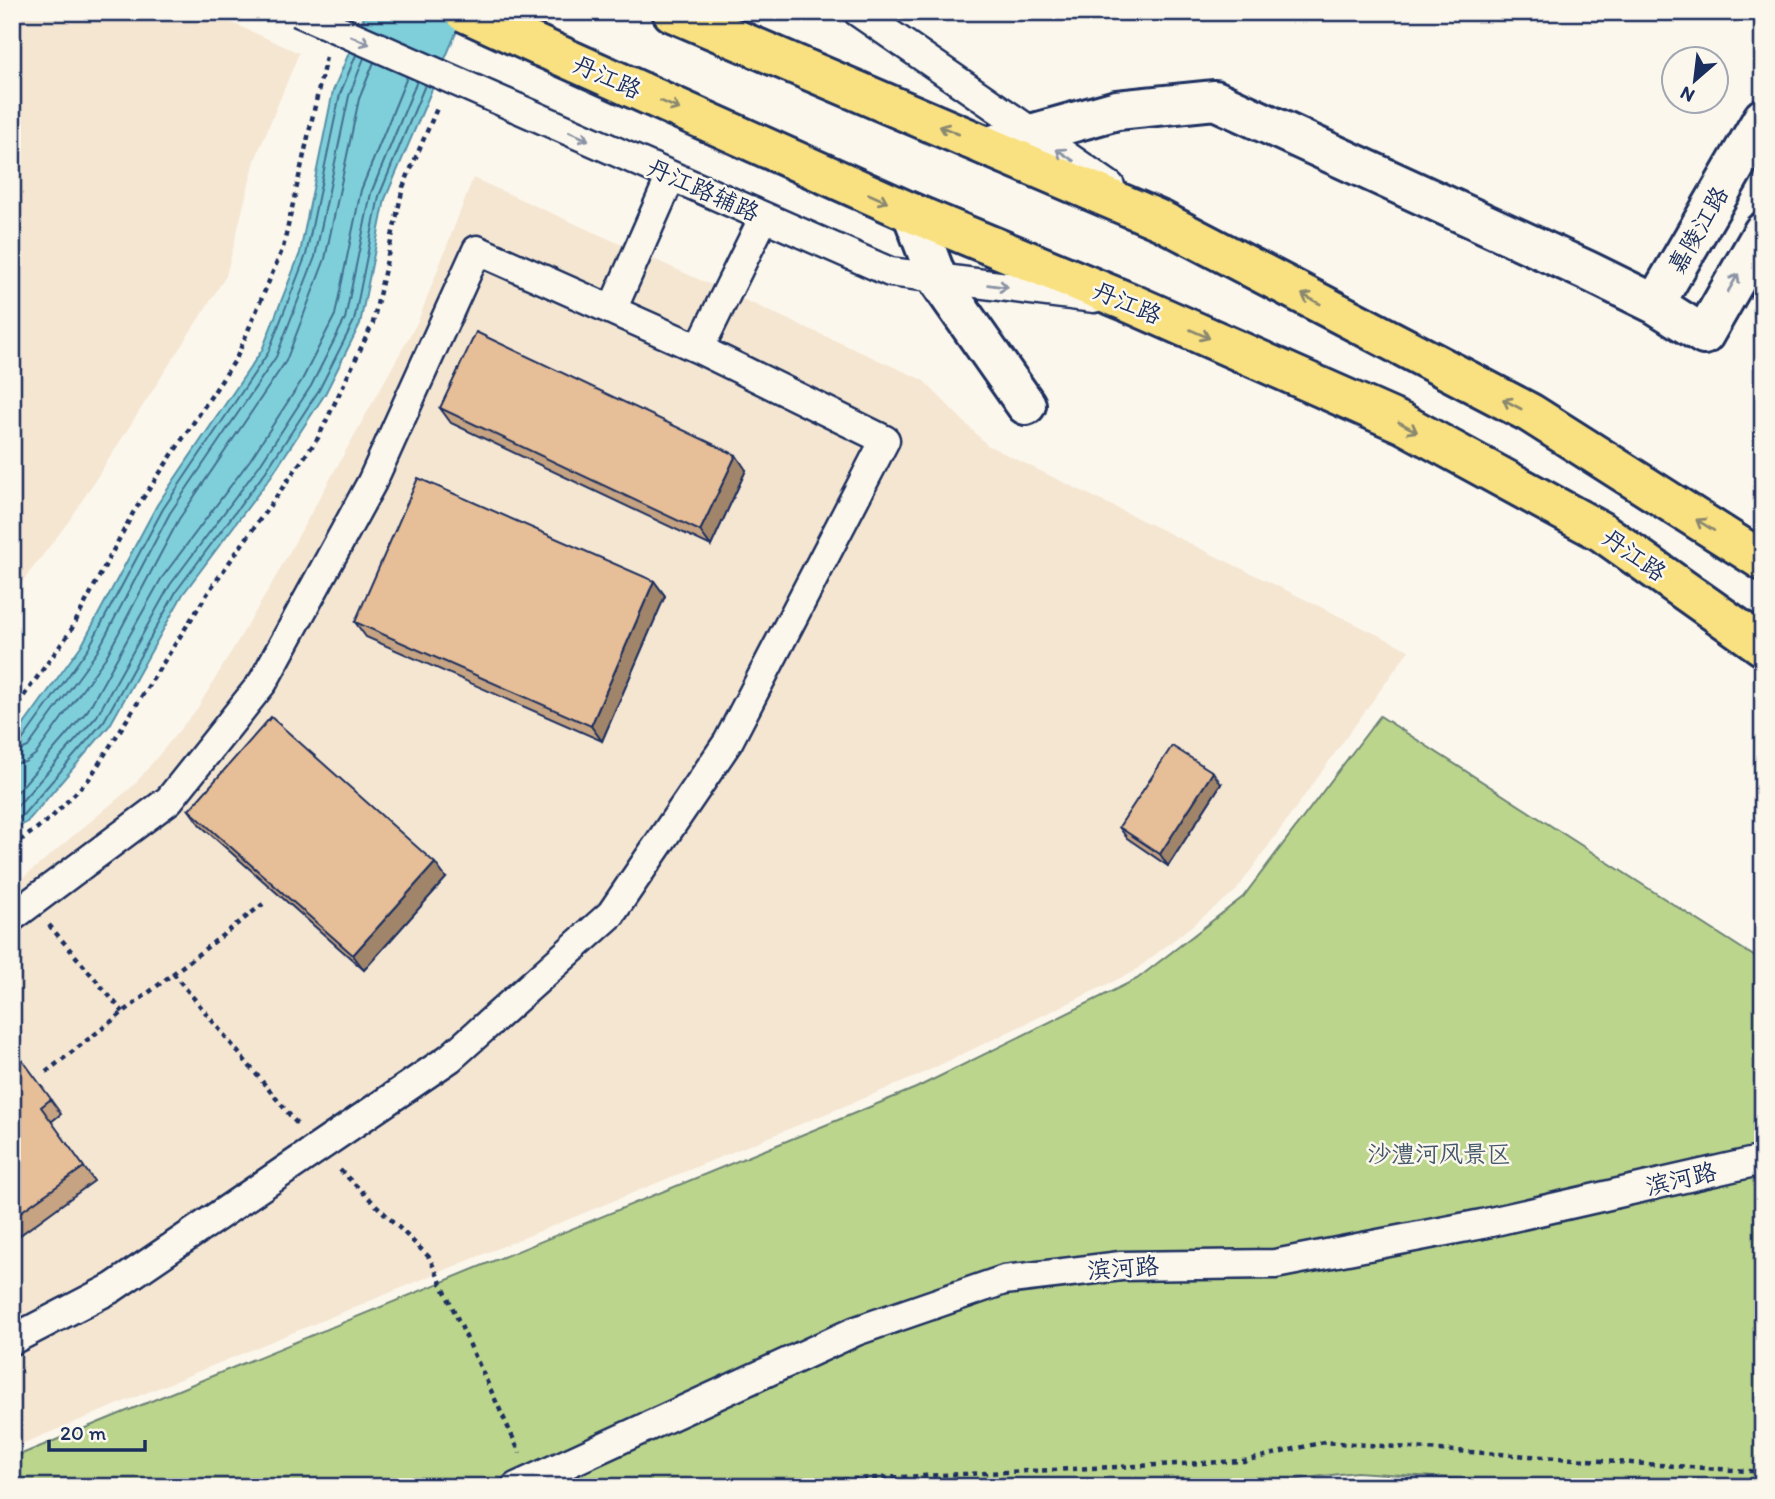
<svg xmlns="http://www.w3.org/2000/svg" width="1775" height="1499" font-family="Itim,'LXGW WenKai TC',sans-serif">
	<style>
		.built { fill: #f5e6d2 }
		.green { fill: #bcd58c; stroke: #6c8275; stroke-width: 2 }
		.water { fill: #7fcfda; stroke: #578fa8; stroke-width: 2 }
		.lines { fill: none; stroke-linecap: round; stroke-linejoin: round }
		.shore { stroke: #436f90; stroke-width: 2 }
		.street-casing { stroke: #1b2f5e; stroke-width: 33 }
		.secondary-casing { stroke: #1b2f5e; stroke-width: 44 }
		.highway-casing { stroke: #1b2f5e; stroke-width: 44 }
		.path { stroke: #1b2f5e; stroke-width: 4.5; stroke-dasharray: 5 5; stroke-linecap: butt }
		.street { stroke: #fbf7ec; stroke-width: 28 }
		.secondary { stroke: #fbf7ec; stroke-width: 38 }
		.highway { stroke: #f9e181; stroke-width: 38 }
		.street-bridge-casing { stroke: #1b2f5e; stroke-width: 33; stroke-linecap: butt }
		.highway-bridge-casing { stroke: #1b2f5e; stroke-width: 44; stroke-linecap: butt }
		.street-bridge { stroke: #fbf7ec; stroke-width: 28 }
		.highway-bridge { stroke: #f9e181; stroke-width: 38 }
		.wall { fill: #c6a382; stroke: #1b2f5e; stroke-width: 2 }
		.shaded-wall { fill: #a1856a; stroke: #1b2f5e; stroke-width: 2 }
		.building { fill: #e6be97; stroke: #1b2f5e; stroke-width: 2 }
		.oneway { stroke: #8b93a5 }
		.oneway2 { stroke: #8a8870 }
		.labels { text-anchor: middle; stroke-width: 5; stroke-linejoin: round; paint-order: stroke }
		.street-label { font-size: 24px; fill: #1b2f5e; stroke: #fbf7ec }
		.park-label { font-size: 24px; fill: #43586a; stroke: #fbf7ec }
	</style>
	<rect width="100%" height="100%" fill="#fbf7ec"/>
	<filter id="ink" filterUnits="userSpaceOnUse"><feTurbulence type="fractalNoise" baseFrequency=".0143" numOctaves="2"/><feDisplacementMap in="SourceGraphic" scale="14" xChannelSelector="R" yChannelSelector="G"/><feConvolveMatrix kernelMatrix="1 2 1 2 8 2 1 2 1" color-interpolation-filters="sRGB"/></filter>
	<g filter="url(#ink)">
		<!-- built -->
		<path class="built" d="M12 12H208L299 53 255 160 226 276 69 521 12 595Z
			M473 178 923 380 987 445 1409 650 1236 891 1133 972 915 1077 12 1448V887L134 785 197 709 266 594 418 321Z"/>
		<!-- green -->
		<path class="green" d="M1380 716 1763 962V1487H1589L1356 1472 1234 1487H12V1458L916 1088 1137 979 1243 897Z"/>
		<!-- water -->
		<path class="water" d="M366 12H465L385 199 360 324 325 394 272 475 183 594 110 725 27 822 12 831V741L83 643 157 505 262 350 300 253 333 91Z
			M1358 1478 1505 1487H1283Z"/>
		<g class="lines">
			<!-- shore -->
			<path class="shore" d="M12 745 21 742 89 647 163 509 268 353 306 255 340 94 356 55
				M12 754 28 747 97 652 170 513 276 357 315 257 349 96 364 58
				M12 764 25 762 36 754 106 657 179 519 286 361 325 259 359 99 374 62
				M12 798 88 710 161 579 250 460 302 380 335 315 361 190 407 77
				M12 812 97 716 170 585 259 466 311 386 345 319 371 193 417 81
				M12 823 22 816 104 721 177 590 266 471 319 390 354 321 379 196 425 85"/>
			<defs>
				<path id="street" d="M858 12 1110 186
					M517 108 890 272 1094 298
					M612 310 671 176
					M699 349 764 217
					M12 917 169 800 263 682 372 482 477 250 699 349 885 440 728 742 611 914 450 1058 112 1288 12 1340
					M516 1487 856 1331 1004 1280 1121 1266 1275 1264 1482 1224 1763 1160"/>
				<path id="secondary" d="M988 146 1117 110 1215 100 1588 271 1655 304 1704 335 1763 232
					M912 213 937 278 1026 405
					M1655 304 1763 118"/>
				<path id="highway" d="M672 12 1162 221 1530 413 1763 561
					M541 47 912 213 1128 302 1402 423 1602 532 1763 646"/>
			</defs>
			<!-- street casing -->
			<use href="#street" class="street-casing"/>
			<!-- secondary casing -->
			<use href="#secondary" class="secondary-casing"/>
			<!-- highway casing -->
			<use href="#highway" class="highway-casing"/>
			<!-- path -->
			<path class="path" d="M12 712 70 632 133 513 236 359 283 248 326 57
				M12 847 52 817 89 779 211 588 318 438 373 323 403 187 438 106
				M49 925 123 1012
				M173 973 298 1125
				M46 1072 263 904
				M340 1170 429 1257 520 1453
				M804 1487 814 1481 1244 1461 1324 1442 1763 1472"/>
			<!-- street -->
			<use href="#street" class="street"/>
			<!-- secondary -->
			<use href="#secondary" class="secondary"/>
			<!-- highway -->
			<use href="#highway" class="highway"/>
			<defs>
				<path id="street-bridge" d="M298 12 517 108"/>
				<path id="highway-bridge" d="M464 12 541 47"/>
			</defs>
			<!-- street-bridge casing -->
			<use href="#street-bridge" class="street-bridge-casing"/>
			<!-- highway-bridge casing -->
			<use href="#highway-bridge" class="highway-bridge-casing"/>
			<!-- street-bridge -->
			<use href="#street-bridge" class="street-bridge"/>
			<!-- highway-bridge -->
			<use href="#highway-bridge" class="highway-bridge"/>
		</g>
		<!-- wall -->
		<path class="wall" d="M440 408 746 470 711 546 451 423Z
			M654 581 665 596 602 741 366 637 355 622Z
			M1221 784 1168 866 1127 838 1119 827Z
			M189 810 446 878 364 970 200 825Z
			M12 1046 61 1114 51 1122 94 1181 12 1241Z"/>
		<!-- shaded-wall -->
		<path class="shaded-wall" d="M736 455 746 470 711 546 700 531Z
			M654 581 665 596 602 741 591 726Z
			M1213 772 1221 784 1168 866 1160 854Z
			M435 863 446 878 364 970 353 955Z"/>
		<!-- building -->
		<path class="building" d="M476 332 736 455 700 531 440 408Z
			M418 478 654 581 591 726 355 622Z
			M271 717 435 863 353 955 189 810Z
			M1172 746 1213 772 1160 854 1119 827Z
			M12 1046 51 1099 41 1107 84 1167 12 1218Z"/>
		<!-- one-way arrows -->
		<defs><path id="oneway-shaft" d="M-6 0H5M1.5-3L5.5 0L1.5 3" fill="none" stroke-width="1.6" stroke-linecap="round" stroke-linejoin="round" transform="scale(1.75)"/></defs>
		<g class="oneway">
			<use href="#oneway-shaft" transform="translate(360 40) rotate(24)"/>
			<use href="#oneway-shaft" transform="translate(579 136) rotate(24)"/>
			<use href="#oneway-shaft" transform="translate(1065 155) rotate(-146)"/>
			<use href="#oneway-shaft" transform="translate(1733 283) rotate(-60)"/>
			<use href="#oneway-shaft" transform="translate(998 286) rotate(7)"/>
		</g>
		<g class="oneway2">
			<use href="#oneway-shaft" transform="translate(670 105) rotate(24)"/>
			<use href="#oneway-shaft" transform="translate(949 130) rotate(-157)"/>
			<use href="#oneway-shaft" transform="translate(878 198) rotate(24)"/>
			<use href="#oneway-shaft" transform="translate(1311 299) rotate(-152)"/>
			<use href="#oneway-shaft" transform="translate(1200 334) rotate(24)"/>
			<use href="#oneway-shaft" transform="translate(1512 404) rotate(-152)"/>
			<use href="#oneway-shaft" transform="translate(1408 427) rotate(28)"/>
			<use href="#oneway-shaft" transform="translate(1705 525) rotate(-148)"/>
		</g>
	</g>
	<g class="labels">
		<!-- street labels -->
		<g class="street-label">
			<text transform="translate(607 77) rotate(24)" y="8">丹江路</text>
			<text transform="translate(703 190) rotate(24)" y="8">丹江路辅路</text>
			<text transform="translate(1698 230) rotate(-60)" y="8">嘉陵江路</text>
			<text transform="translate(1127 303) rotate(23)" y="8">丹江路</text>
			<text transform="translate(1634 555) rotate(35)" y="8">丹江路</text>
			<text transform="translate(1681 1179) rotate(-13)" y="8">滨河路</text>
			<text transform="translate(1123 1268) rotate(-4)" y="8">滨河路</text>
		</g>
		<!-- park labels -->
		<g class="park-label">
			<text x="1439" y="1162">沙澧河风景区</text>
		</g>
	</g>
	<!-- margin -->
	<rect width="1775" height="1499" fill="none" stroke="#fbf7ec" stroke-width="42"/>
	<rect x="21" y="21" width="1733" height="1457" fill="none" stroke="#1b2f5e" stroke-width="2.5" filter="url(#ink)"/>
	<!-- north arrow -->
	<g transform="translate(1695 80) rotate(208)"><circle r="33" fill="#fbf7ec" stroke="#a1a7b3" stroke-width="2"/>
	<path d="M0-5L12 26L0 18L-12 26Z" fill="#1b2f5e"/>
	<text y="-10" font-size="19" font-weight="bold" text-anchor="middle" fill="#1b2f5e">N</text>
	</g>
	<!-- scale -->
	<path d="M49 1440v10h96v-10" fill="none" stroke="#1b2f5e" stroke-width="3.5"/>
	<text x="60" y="1440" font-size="21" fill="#1b2f5e" stroke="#fbf7ec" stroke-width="5" paint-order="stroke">20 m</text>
</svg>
